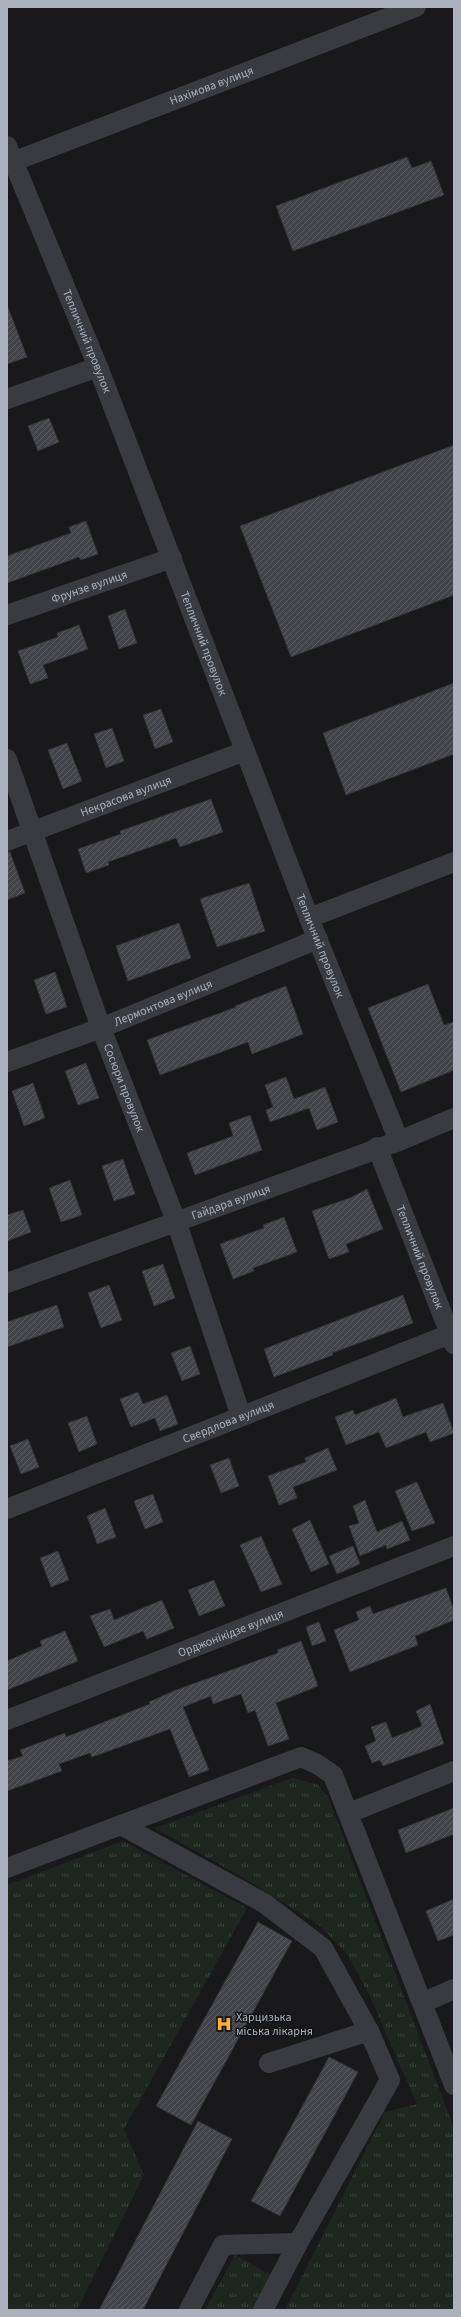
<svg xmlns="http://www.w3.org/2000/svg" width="461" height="2317" font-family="'Source Sans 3',sans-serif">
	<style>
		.grass { fill: url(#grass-tufts) }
		.building { fill: url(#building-hatch); stroke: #333338 }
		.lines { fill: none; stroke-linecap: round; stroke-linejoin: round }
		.minor { stroke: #3a3b41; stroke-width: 20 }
		.labels { text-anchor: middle; stroke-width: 3; stroke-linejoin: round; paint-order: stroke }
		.street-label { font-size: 12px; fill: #aab1bc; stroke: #141417 }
		.poi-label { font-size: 12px; fill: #aab1bc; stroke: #141417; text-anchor: start }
	</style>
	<defs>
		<pattern id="grass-tufts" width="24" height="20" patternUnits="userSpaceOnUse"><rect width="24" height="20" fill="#1e271f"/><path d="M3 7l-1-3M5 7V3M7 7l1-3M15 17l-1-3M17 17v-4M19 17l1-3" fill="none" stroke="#3c443e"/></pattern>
		<pattern id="building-hatch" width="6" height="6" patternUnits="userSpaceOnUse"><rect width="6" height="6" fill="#434449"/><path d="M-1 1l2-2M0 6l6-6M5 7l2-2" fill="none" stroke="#5b5d61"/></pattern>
	</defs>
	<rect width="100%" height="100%" fill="#19191c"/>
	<!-- grass -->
	<path class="grass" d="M292 1778 317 1784 328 1797 454 2128V2310H285L385 2112 417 2104 369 1994 346 1953 319 1925 247 1880 155 1828Z
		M123 1841 247 1908 124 2129 144 2175 77 2310H7V1885Z
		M235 2255 273 2276 255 2310H205Z"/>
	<!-- building -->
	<path class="building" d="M407 157 412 168 431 161 444 195 293 251 276 206Z
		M8 307 27 357 7 364V308Z
		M49 418 59 442 38 451 28 426Z
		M454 445V595L291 657 240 526Z
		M86 521 98 554 81 560 79 557 7 583V556L71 533 69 527Z
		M125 609 137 643 119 649 108 616Z
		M79 625 88 649 43 665 48 678 30 684 18 651 58 637 57 633Z
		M454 683V754L346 795 323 733Z
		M161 709 173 742 155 749 143 715Z
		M112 728 124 761 106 768 94 734Z
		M67 743 82 781 63 789 48 750Z
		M211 799 223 832 180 847 176 838 108 862 109 865 86 873 78 849 121 834 120 831Z
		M7 852H10L25 893 7 900Z
		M249 883 265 931 217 947 200 899Z
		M179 923 191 958 128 981 116 946Z
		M55 972 67 1007 46 1014 34 980Z
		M428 984 444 1025 454 1022V1070L401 1092 368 1008Z
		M286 986 303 1034 252 1054 248 1042 160 1075 147 1040 236 1007 235 1006Z
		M86 1063 99 1098 78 1105 65 1071Z
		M286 1077 294 1099 325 1087 338 1122 317 1130 309 1108 270 1122 266 1110 273 1107 265 1085Z
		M33 1083 45 1118 24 1126 12 1091Z
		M250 1115 262 1150 195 1175 187 1153 233 1136 229 1123Z
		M123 1159 135 1194 114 1201 102 1166Z
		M70 1180 82 1215 61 1222 49 1188Z
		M367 1189 383 1229 346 1244 349 1252 329 1259 312 1211 350 1198Z
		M23 1210 31 1232 7 1241V1215Z
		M284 1217 297 1252 253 1268 254 1271 233 1279 220 1244 264 1228 263 1225Z
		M163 1264 175 1298 154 1306 142 1271Z
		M109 1285 122 1320 101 1328 88 1293Z
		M403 1295 413 1323 332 1353 333 1355 274 1377 264 1349Z
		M57 1305 64 1327 7 1347V1322Z
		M190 1346 200 1374 182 1381 171 1353Z
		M138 1392 143 1404 167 1395 178 1424 160 1431 155 1418 131 1427 120 1399Z
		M396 1398 403 1417 443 1403 454 1433 430 1442 426 1432 386 1448 379 1432 346 1445 335 1417 353 1410 355 1415Z
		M87 1416 97 1444 79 1452 68 1423Z
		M28 1439 39 1467 21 1474 10 1446Z
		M328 1448 337 1470 293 1487 297 1498 279 1505 268 1476 306 1462 305 1458Z
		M229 1458 239 1486 221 1493 210 1465Z
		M417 1482 435 1523 412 1531 395 1491Z
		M153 1494 163 1522 145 1529 134 1501Z
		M365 1500 377 1532 402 1521 410 1540 387 1549 386 1545 360 1556 349 1526 359 1523 353 1506Z
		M105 1508 116 1537 97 1544 87 1516Z
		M310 1520 329 1564 311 1572 292 1529Z
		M261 1536 282 1584 261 1592 240 1545Z
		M353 1546 360 1564 337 1574 329 1556Z
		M58 1551 69 1580 51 1587 40 1558Z
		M214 1580 225 1606 199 1616 188 1590Z
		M446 1588 454 1610V1620L415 1636 418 1645 350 1672 334 1630 359 1620 356 1612 370 1606 373 1614Z
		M162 1600 174 1628 147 1639 143 1631 104 1647 90 1616 110 1609 114 1620Z
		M319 1622 326 1641 312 1646 306 1627Z
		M65 1631 78 1661 7 1690V1661L42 1646 40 1641Z
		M301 1641 318 1686 276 1703 289 1739 268 1746 255 1710 248 1713 241 1694 213 1704 211 1696 183 1707 209 1770 189 1777 170 1729 92 1757 90 1753 59 1764 62 1771 7 1791V1761L23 1756 20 1750 65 1733 66 1737 150 1704 149 1702 176 1690 278 1653 277 1650Z
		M430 1704 444 1744 383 1766 380 1760 372 1763 365 1746 376 1741 371 1727 386 1722 392 1738 422 1726 416 1711Z
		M454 1808V1834L406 1853 398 1830Z
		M454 1899V1935L438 1941 426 1911Z
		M258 1922 292 1941 191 2125 156 2106Z
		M329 2057 358 2072 280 2216 251 2201Z
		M198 2121 232 2139 143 2310H99Z"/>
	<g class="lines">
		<!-- minor -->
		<g class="minor">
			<path id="s1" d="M7 146 98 367 309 918 399 1141"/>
			<path id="s2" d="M7 164 416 7"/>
			<path d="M7 399 98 367"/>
			<path id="s3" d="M7 615 172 558"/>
			<path id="s4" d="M7 759 101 1028 176 1221 241 1416"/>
			<path id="s5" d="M7 841 245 751"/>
			<path d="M309 918 454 862"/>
			<path id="s6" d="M7 1062 101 1028 318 939"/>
			<path id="s7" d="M377 1147 454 1344"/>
			<path id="s8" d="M7 1283 399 1141 454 1118"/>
			<path id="s9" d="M7 1509 450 1334"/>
			<path id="s10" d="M7 1720 454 1546"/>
			<path d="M349 1813 454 1771"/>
			<path d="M121 1825 264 1903 323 1948 369 2031"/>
			<path d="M7 1868 301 1757 317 1764 333 1775 454 2085"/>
			<path d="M422 2003 454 1989"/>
			<path d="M269 2063 369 2031 390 2080 298 2243"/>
			<path d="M189 2310 223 2245 298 2243 263 2310"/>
		</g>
	</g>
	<!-- icons -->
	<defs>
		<symbol id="hospital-bare" viewBox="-9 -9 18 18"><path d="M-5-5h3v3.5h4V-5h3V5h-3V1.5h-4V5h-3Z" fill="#ffb02d" stroke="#141417" stroke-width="2.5" paint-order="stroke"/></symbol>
	</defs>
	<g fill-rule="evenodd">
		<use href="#hospital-bare" x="213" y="2013" width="22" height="22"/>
	</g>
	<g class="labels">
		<!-- street labels -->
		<g class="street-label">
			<text dy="4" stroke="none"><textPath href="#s2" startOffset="219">Нахімова вулиця</textPath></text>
			<text dy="4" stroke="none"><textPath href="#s1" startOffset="211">Тепличний провулок</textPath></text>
			<text dy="4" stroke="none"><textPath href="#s3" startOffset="87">Фрунзе вулиця</textPath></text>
			<text dy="4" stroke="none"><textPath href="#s1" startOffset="535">Тепличний провулок</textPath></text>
			<text dy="4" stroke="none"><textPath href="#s5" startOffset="127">Некрасова вулиця</textPath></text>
			<text dy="4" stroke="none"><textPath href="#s1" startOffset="859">Тепличний провулок</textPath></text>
			<text dy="4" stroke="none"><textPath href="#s6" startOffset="167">Лермонтова вулиця</textPath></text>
			<text dy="4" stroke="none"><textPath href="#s4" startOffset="349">Сосюри провулок</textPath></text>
			<text dy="4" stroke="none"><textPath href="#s8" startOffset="238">Гайдара вулиця</textPath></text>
			<text dy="4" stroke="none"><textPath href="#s7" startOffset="118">Тепличний провулок</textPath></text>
			<text dy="4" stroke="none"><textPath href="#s9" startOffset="238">Свердлова вулиця</textPath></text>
			<text dy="4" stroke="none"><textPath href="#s10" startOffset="240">Орджонікідзе вулиця</textPath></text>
		</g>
		<!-- poi labels -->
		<g class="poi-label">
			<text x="236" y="2021">Харцизька<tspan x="236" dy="14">міська лікарня</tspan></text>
		</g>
	</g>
	<!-- border -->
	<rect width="461" height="2317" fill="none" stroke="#aab1bc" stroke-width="16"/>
</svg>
